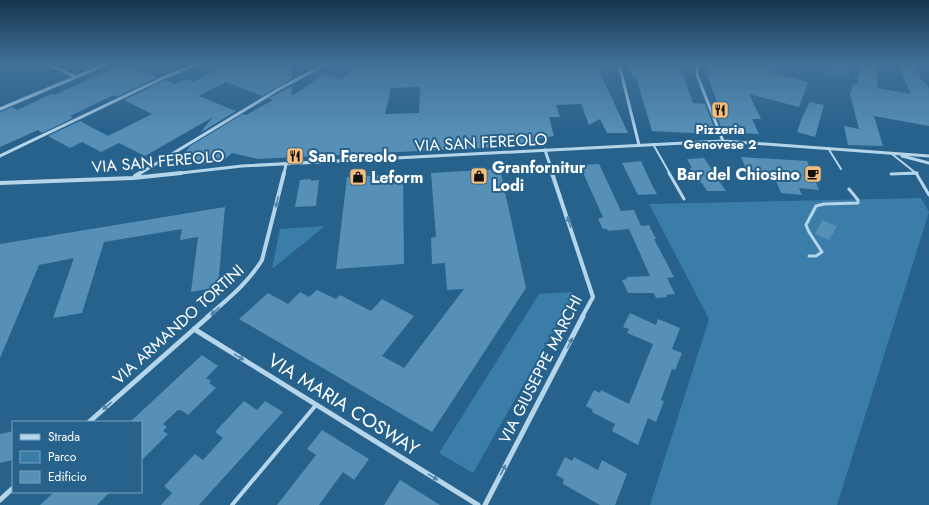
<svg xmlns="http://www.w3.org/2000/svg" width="929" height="505" font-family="Jost,sans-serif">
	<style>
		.green { fill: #3b7da9 }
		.building { fill: #5790b7; fill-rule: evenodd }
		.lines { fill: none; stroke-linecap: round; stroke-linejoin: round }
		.lane-far2 { stroke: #b5d5ea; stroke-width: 2 }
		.lane-far1 { stroke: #b5d5ea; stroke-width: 3 }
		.lane { stroke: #b5d5ea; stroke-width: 4 }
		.street-far2 { stroke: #b5d5ea; stroke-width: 3 }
		.street-far1 { stroke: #b5d5ea; stroke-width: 4 }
		.street { stroke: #b5d5ea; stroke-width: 5 }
		.oneway { fill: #5184a8 }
		.labels { text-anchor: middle; stroke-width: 4; stroke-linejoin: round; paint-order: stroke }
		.far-poi-label { font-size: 13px; font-weight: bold; fill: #fff; stroke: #26628c }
		.street-label { font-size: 16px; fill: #fff; stroke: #26628c }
		.poi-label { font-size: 16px; font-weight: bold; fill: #fff; stroke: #26628c; text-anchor: start }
		.near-street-label { font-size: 19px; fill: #fff; stroke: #26628c }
	</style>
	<rect width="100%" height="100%" fill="#26628c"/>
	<!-- green -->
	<path class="green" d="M827 64H850L849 80 824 74Z
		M921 198 929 212 837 505H650L709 319 649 204Z
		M325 226 272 269 280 229Z
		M572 292 573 297 473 473 439 453 539 294Z"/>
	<!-- building -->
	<path class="building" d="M123 64 158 77 117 97 114 95 70 116 73 118 42 133 38 130 0 147V112L12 107 17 110 51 94 54 95Z
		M228 64H292V79L262 96 226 82 199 96 236 111 200 133 213 117 145 156 119 143 101 152 82 142 70 148 48 136 80 121 108 136 152 114 124 100 165 80 175 84 186 79 193 82Z
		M363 64H405L400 67 454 66V64H548L549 66H597L628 133H607L600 119 589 125 581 104 556 105 560 117H549L554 136 537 139 538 145 258 159 232 153 225 159 222 157 215 163 197 165 198 162 179 161 190 146 243 114 246 115 273 100 269 98 292 86V96L324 74 341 79ZM420 87 419 113 385 114 391 88Z
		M628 64H679L693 103 705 104 716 132 710 131 711 134 652 131 636 77 632 76Z
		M707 64H777L773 73 808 82 799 107 749 94 761 119H752L759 134 723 132 712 104H718L706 72Z
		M859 64H878L877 88 911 94 898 64H915L922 81 927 84 929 89V126L874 116 883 146 848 145 844 126 859 129 850 94 853 84 857 85Z
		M810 102 824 105 815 137 797 132 801 120Z
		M741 157 807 161 819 190 799 188 802 195 781 193 776 181 750 179Z
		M704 158 726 191H707L702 183H700L690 168H692L687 159Z
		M641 161 652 185 657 194 638 195 622 163Z
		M599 164 621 211 634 210 641 226 649 225 656 239H654L674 277 667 278 675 294 666 295 667 297 656 298 654 293H628L622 280 627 279V277L650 276 629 229 608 231 607 229H603L598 219 603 217 583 173H585L582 165Z
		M500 169 526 288 432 432 239 319 268 293 288 304 300 292 309 297 317 290 336 299 340 295 371 311 382 299 414 316 382 356 404 368 464 289 447 290 445 263 432 264 431 238 436 237 431 173Z
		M403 174 404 264 336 269 347 177Z
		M311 179V181L319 180 316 206 295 207 300 180Z
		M225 207 218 287 191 292 198 237 180 240 182 229 104 242 82 313 53 318 74 258 39 265 0 358V244Z
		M822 220 837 226 829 240 815 234Z
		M630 313 656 325 658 319 680 328 672 349 682 353 675 370 672 369 661 400 664 401 656 422 648 418 638 445 612 431 615 424 592 412 593 410 586 406 594 390 600 393 601 390 629 404 653 344 627 333 629 329 623 327Z
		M202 355 218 366 206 378 211 381 209 383 216 388 188 415 181 410H178L163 424 167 427 163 431 168 434 141 461V422H130Z
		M244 401 257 410 265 401 283 412 199 505H161L172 493 164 486 195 454 203 460 223 438 215 432Z
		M322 430 369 459 354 480 343 472 319 505H277L316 455 307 449Z
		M13 431V460L0 463V434Z
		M565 457 572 461 574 457 598 470 602 460 627 474 615 505H600L563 484 564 479 556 475Z
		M400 480 405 483 440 505H384Z
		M54 492H110L97 505H40Z"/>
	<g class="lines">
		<!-- lane-far2 -->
		<path class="lane-far2" d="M653 144 670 174
			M828 148 841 169
			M892 154 917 174
			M898 174 917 173"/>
		<!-- lane-far1 -->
		<path class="lane-far1" d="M669 173 684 199
			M916 173 929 195
			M891 174 917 173
			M809 256H816L822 252 809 232 806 225 816 206 824 204 858 203V200L849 189"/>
		<!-- lane -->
		<path class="lane" d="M232 505 316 405"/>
		<!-- street-far2 -->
		<path class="street-far2" d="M47 64 76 77
			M619 64 639 145
			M700 64 697 69V75L723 141
			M0 109 107 64
			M545 150 553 174
			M0 156 165 77 197 64
			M902 156 929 163
			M139 174 279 89 326 64
			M172 174 242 166 723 141 929 156
			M284 174 286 164"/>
		<!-- street-far1 -->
		<path class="street-far1" d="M552 173 593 297 582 317
			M135 176 140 173
			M0 183 133 178 181 173
			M207 317C228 299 248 283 262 260L284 173"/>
		<!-- street -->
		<path class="street" d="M194 329 478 505
			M89 422 209 316
			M0 500 13 488
			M485 505 583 316"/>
	</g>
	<!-- one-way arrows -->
	<defs><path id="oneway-solid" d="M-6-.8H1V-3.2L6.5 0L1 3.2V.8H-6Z"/></defs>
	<g class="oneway">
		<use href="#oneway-solid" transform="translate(277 202) rotate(103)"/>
		<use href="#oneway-solid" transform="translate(569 222) rotate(-108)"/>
		<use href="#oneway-solid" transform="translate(215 311) rotate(138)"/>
		<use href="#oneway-solid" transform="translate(570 343) rotate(-63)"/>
		<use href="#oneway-solid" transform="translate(239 357) rotate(32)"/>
		<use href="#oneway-solid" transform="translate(107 406) rotate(139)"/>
		<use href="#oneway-solid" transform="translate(503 470) rotate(-62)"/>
		<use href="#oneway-solid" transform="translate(433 477) rotate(32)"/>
	</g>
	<!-- sky -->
	<linearGradient id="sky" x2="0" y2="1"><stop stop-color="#15364d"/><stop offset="0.48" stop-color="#417199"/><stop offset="1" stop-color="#417199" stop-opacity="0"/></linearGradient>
	<rect width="929" height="134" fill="url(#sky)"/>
	<!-- icons -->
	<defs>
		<symbol id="restaurant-square" viewBox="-11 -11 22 22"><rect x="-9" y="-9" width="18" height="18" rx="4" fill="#f3be7b" stroke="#26628c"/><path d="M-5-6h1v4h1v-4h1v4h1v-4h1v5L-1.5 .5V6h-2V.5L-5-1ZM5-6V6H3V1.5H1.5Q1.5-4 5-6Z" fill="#111"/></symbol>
		<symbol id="cafe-square" viewBox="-11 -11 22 22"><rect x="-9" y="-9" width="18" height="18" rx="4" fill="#f3be7b" stroke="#26628c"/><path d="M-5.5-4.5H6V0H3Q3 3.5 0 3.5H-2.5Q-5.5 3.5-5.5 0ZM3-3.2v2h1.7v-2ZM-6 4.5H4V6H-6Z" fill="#111"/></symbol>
		<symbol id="shop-square" viewBox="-11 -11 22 22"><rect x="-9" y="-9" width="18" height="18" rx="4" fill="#f3be7b" stroke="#26628c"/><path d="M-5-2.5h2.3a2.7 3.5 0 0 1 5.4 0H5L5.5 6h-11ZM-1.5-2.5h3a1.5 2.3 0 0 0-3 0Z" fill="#111"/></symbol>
	</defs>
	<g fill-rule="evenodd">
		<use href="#restaurant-square" x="710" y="100" width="20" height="20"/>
		<use href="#restaurant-square" x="285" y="146" width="20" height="20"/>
		<use href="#cafe-square" x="803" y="164" width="20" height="20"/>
		<use href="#shop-square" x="469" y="166" width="20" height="20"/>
		<use href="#shop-square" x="348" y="167" width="20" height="20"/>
	</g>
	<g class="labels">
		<!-- far-poi labels -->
		<g class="far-poi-label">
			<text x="720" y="134">Pizzeria<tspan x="720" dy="15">Genovese 2</tspan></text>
		</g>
		<!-- street labels -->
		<g class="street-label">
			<text transform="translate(481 142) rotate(-3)" y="6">VIA SAN FEREOLO</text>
			<text transform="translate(158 161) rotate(-5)" y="6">VIA SAN FEREOLO</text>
			<text transform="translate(178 324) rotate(-42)" y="6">VIA ARMANDO TORTINI</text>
			<text transform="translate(540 369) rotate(-63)" y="6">VIA GIUSEPPE MARCHI</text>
		</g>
		<!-- poi labels -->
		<g class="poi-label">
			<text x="308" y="162">San Fereolo</text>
			<text x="492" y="173">Granfornitur<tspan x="492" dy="18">Lodi</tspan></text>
			<text x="800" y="180" text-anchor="end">Bar del Chiosino</text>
			<text x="371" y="183">Leform</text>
		</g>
		<!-- near-street labels -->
		<g class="near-street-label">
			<text transform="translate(344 404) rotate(32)" y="7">VIA MARIA COSWAY</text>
		</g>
	</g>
	<!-- legend -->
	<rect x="12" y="421" width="130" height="72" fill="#26628c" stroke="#7da1ba"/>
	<rect x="20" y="434" width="20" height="6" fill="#b5d5ea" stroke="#7da1ba"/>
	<text x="48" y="441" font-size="12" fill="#ffffff">Strada</text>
	<rect x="20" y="451" width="20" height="12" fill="#3b7da9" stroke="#7da1ba"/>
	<text x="48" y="461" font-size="12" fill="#ffffff">Parco</text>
	<rect x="20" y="471" width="20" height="12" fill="#5790b7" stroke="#7da1ba"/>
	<text x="48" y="481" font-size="12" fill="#ffffff">Edificio</text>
</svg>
